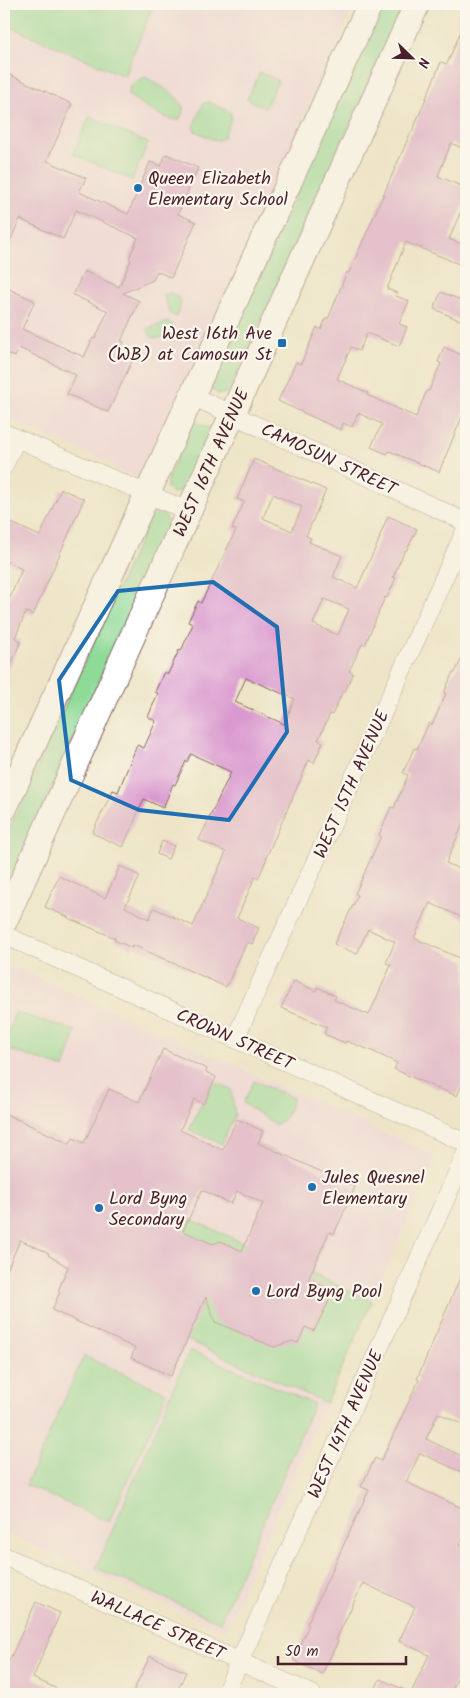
<svg xmlns="http://www.w3.org/2000/svg" width="470" height="1698" font-family="Kalam,sans-serif">
	<style>
		.built { fill: #f1d0e3 }
		.green { fill: #8eda97; stroke: #6c7c61 }
		.building { fill: #d998cf; fill-rule: evenodd }
		.lines { fill: none; stroke-linecap: round; stroke-linejoin: round }
		.street-casing { stroke: #836462; stroke-width: 19 }
		.secondary-casing { stroke: #836462; stroke-width: 27 }
		.street { stroke: #fff; stroke-width: 18 }
		.secondary { stroke: #fff; stroke-width: 25 }
		.marked { fill: none; stroke: #1f6fb2; stroke-width: 4; stroke-linejoin: round }
		.poi-dot { fill: #1f6fb2; stroke: #fbf7ec; stroke-width: 2 }
		.labels { text-anchor: middle; stroke-width: 4.5; stroke-linejoin: round; paint-order: stroke }
		.poi-label { font-size: 18px; fill: #4a1f2b; stroke: #fbf7ec; text-anchor: start }
		.street-label { font-size: 18px; fill: #4a1f2b; stroke: #fbf7ec }
	</style>
	<rect width="100%" height="100%" fill="#fbf7ec"/>
	<filter id="ink" filterUnits="userSpaceOnUse"><feTurbulence type="fractalNoise" baseFrequency=".02" numOctaves="2"/><feDisplacementMap in="SourceGraphic" scale="10" xChannelSelector="R" yChannelSelector="G"/><feConvolveMatrix kernelMatrix="1 2 1 2 8 2 1 2 1" color-interpolation-filters="sRGB"/></filter>
	<filter id="wash" filterUnits="userSpaceOnUse"><feTurbulence type="fractalNoise" baseFrequency=".0096" numOctaves="4" result="noise"/><feDisplacementMap in="SourceGraphic" scale="20" xChannelSelector="R" yChannelSelector="G"/><feGaussianBlur stdDeviation="1.12" result="paint"/><feColorMatrix in="noise" values="0 0 0 0 0 0 0 0 0 0 0 0 0 0 0 0 0 1.4 0 .05"/><feComposite in="paint" operator="in"/></filter>
	<g filter="url(#wash)">
		<rect width="100%" height="100%" fill="#eee5c8"/>
		<!-- built -->
		<path class="built" d="M4 4H355L146 467 139 475 134 476 125 475 115 469 112 463 4 417Z
			M11 966 436 1156 372 1301 189 1218 143 1320 326 1403 224 1631 4 1532V981Z"/>
		<!-- green -->
		<path class="green" d="M4 4H154L124 76 4 24Z
			M383 4H404L230 389 224 394H217L211 387 213 378Z
			M260 72 278 81 265 108 247 99Z
			M145 77C155 83 182 96 183 109 184 112 180 117 179 120 164 121 140 103 128 95 128 84 136 81 145 77Z
			M209 102 230 112 232 117 223 138 217 141 195 131 193 126 204 103Z
			M89 117 148 143 132 180 73 154Z
			M170 293 178 297 181 304 176 317 171 314 163 295Z
			M167 322 173 324C169 333 166 340 154 338L151 336 147 329Z
			M193 421 213 430C206 445 190 494 172 493L167 488V480Z
			M156 512C170 514 168 524 165 535L4 893V841L149 519Z
			M15 1012 76 1031 64 1068 4 1048Z
			M212 1081 231 1089 235 1115 222 1144 189 1130Z
			M254 1081 293 1098 286 1117 276 1125 243 1103Z
			M188 1218 372 1301 326 1403 143 1320Z
			M190 1350 314 1404 220 1622 96 1568Z
			M84 1356 167 1393 109 1522 26 1485Z"/>
		<g id="blocks">
			<!-- building -->
			<path class="building" d="M466 19V150L451 143 438 176 466 188V199L449 239 466 246V267L406 242 387 289 397 293 396 296 409 301 399 324 407 327 399 346 367 333 359 351 351 347 337 379 368 393 367 395 416 417 427 390 429 391 441 363 438 362 444 347 466 357V407L439 472 389 451 387 454 371 447 382 424 358 413 352 427 343 423 341 430 278 401 296 362 301 364 317 327 321 330 326 318 328 319 347 272 349 273 411 132H412L441 62 447 64Z
				M4 72 72 104 47 161 86 178 79 192 128 214 150 162 161 166 166 154 198 168 178 214 196 222 171 278 157 271 153 280 123 293 139 301 121 341 124 342 120 350 134 357 108 412 67 394 76 375 19 348 15 357 4 352V301L9 289 35 301 22 329 84 357 93 338 95 339 108 311 73 295 84 271 119 287 131 260 129 258 138 238 76 210 63 239 20 219 4 255Z
				M441 292 466 302V323L434 309Z
				M254 459 326 490 306 536 311 538 309 542 342 556 333 577 357 588 380 538H379L388 516 417 529 407 550H405L393 577 396 578 387 598 385 597 365 645 362 644 349 671 353 673 345 692 343 691 332 715 330 714 318 740 323 742 314 763 309 760 266 858H267L258 879 255 877 237 918 259 928 252 944 247 942 226 987 133 945 132 948 114 940 115 938 68 918V917L45 907 59 876 105 898 120 866 140 876 125 907 149 919 154 908 193 926 226 852 199 840 231 772 191 754 187 762 186 761 175 785 173 784 163 808 144 799 123 847 92 833 113 790 118 792 137 745 144 748 156 721 148 717 158 693 155 692 164 672 168 674 179 650 181 651 193 624 188 622 198 601 201 603 236 530 232 529 244 502 237 499ZM273 494 302 507 292 531 263 518ZM324 599 349 609 338 635 313 624ZM246 678 295 699 284 724 235 702Z
				M61 489 84 499 33 615 26 612 15 638 21 641 4 680V612L22 569 4 560V529L7 521 40 536Z
				M466 648V817L446 863 466 872V919L430 903 414 938 466 961V1075L457 1096 438 1088V1089L394 1069 397 1063 370 1050 346 1041 345 1043 324 1034 327 1027 281 1008 294 981 316 991 317 987 336 996 334 1000 369 1015 391 965 386 963 395 942 368 929 357 954 334 944 358 895 355 894 381 836 379 835 391 807 394 808 408 775 403 773 414 748 417 749 429 723 432 725 446 694 444 693 453 672 455 673Z
				M162 841 174 846 168 859 157 854Z
				M163 1049 207 1069 206 1072 216 1077 204 1104 194 1099 180 1130 223 1150 237 1119 263 1131 258 1143 355 1187 334 1234 329 1232 308 1280 328 1288 326 1293 329 1301 314 1331 305 1327 298 1343 292 1341 274 1347 215 1322 206 1297 171 1376 131 1358 135 1348 52 1310 60 1292 58 1291 68 1267 48 1255 49 1253 20 1240 4 1277V1113L70 1144 73 1138 84 1143 109 1089 139 1102ZM202 1190 231 1204 237 1191 263 1203 242 1251 221 1241 213 1244 183 1231Z
				M466 1264V1426L438 1413 426 1439 466 1458V1474L420 1453 406 1482 466 1510V1531L460 1544 466 1548V1668L463 1667 450 1694H373L380 1679 411 1693 429 1655 399 1641 415 1607 363 1583 336 1640 338 1641 322 1674 293 1660 309 1625 307 1624 369 1490 361 1487 375 1458 381 1461 419 1380 417 1379Z
				M36 1602 60 1613 33 1678 69 1694H4V1672Z
				M150 1656 186 1672 176 1694H132Z"/>
		</g>
	</g>
	<g filter="url(#ink)">
		<use href="#blocks" fill-opacity="0" stroke="#836462" stroke-width="1"/>
		<g class="lines">
			<defs>
				<path id="street" d="M192 396 466 522
					M4 433 188 511
					M4 466 16 439
					M4 935 466 1143
					M235 1039 466 529
					M4 1556 312 1694
					M225 1694 466 1153"/>
				<g id="secondary">
					<path d="M4 809 370 4"/>
					<path id="s1" d="M4 922 417 4"/>
				</g>
			</defs>
			<!-- street casing -->
			<use href="#street" class="street-casing"/>
			<!-- secondary casing -->
			<use href="#secondary" class="secondary-casing"/>
			<!-- street -->
			<use href="#street" class="street"/>
			<!-- secondary -->
			<use href="#secondary" class="secondary"/>
		</g>
	</g>
	<!-- marked area -->
	<path d="M0 0H470V1698H0ZM213 582 277 627 287 732 229 820 139 810 71 780 59 680 118 591Z" fill="#eee5c8" fill-opacity=".55" fill-rule="evenodd"/>
	<path class="marked" d="M213 582 277 627 287 732 229 820 139 810 71 780 59 680 118 591Z"/>
	<!-- markers -->
	<g class="poi-dot">
		<circle cx="138" cy="188" r="5"/>
		<rect x="277" y="338" width="10" height="10" rx="2.5"/>
		<circle cx="312" cy="1187" r="5"/>
		<circle cx="99" cy="1208" r="5"/>
		<circle cx="256" cy="1291" r="5"/>
	</g>
	<g class="labels">
		<!-- poi labels -->
		<g class="poi-label">
			<text x="148" y="184">Queen Elizabeth<tspan x="148" dy="21">Elementary School</tspan></text>
			<text x="272" y="339" text-anchor="end">West 16th Ave<tspan x="272" dy="21">(WB) at Camosun St</tspan></text>
			<text x="322" y="1183">Jules Quesnel<tspan x="322" dy="21">Elementary</tspan></text>
			<text x="109" y="1204">Lord Byng<tspan x="109" dy="21">Secondary</tspan></text>
			<text x="266" y="1297">Lord Byng Pool</text>
		</g>
		<!-- street labels -->
		<g class="street-label">
			<text transform="translate(329 459) rotate(25)" y="6">CAMOSUN STREET</text>
			<text dy="6" stroke="none"><textPath href="#s1" startOffset="504">WEST 16TH AVENUE</textPath></text>
			<text transform="translate(351 784) rotate(-66)" y="6">WEST 15TH AVENUE</text>
			<text transform="translate(235 1039) rotate(24)" y="6">CROWN STREET</text>
			<text transform="translate(345 1424) rotate(-66)" y="6">WEST 14TH AVENUE</text>
			<text transform="translate(158 1625) rotate(24)" y="6">WALLACE STREET</text>
		</g>
	</g>
	<!-- margin -->
	<rect width="470" height="1698" fill="none" stroke="#fbf7ec" stroke-width="20"/>
	<!-- north arrow -->
	<g transform="translate(412 58) rotate(113)" stroke="#fbf7ec" stroke-width="4" paint-order="stroke">
	<path d="M0-4L9 19L0 12L-9 19Z" fill="#4a1f2b"/>
	<text y="-8" font-size="14" font-weight="bold" text-anchor="middle" fill="#4a1f2b">N</text>
	</g>
	<!-- scale -->
	<path d="M278 1656v8h128v-8" fill="none" stroke="#4a1f2b" stroke-width="2.5"/>
	<text x="285" y="1656" font-size="15" fill="#4a1f2b" stroke="#fbf7ec" stroke-width="4" paint-order="stroke">50 m</text>
</svg>
